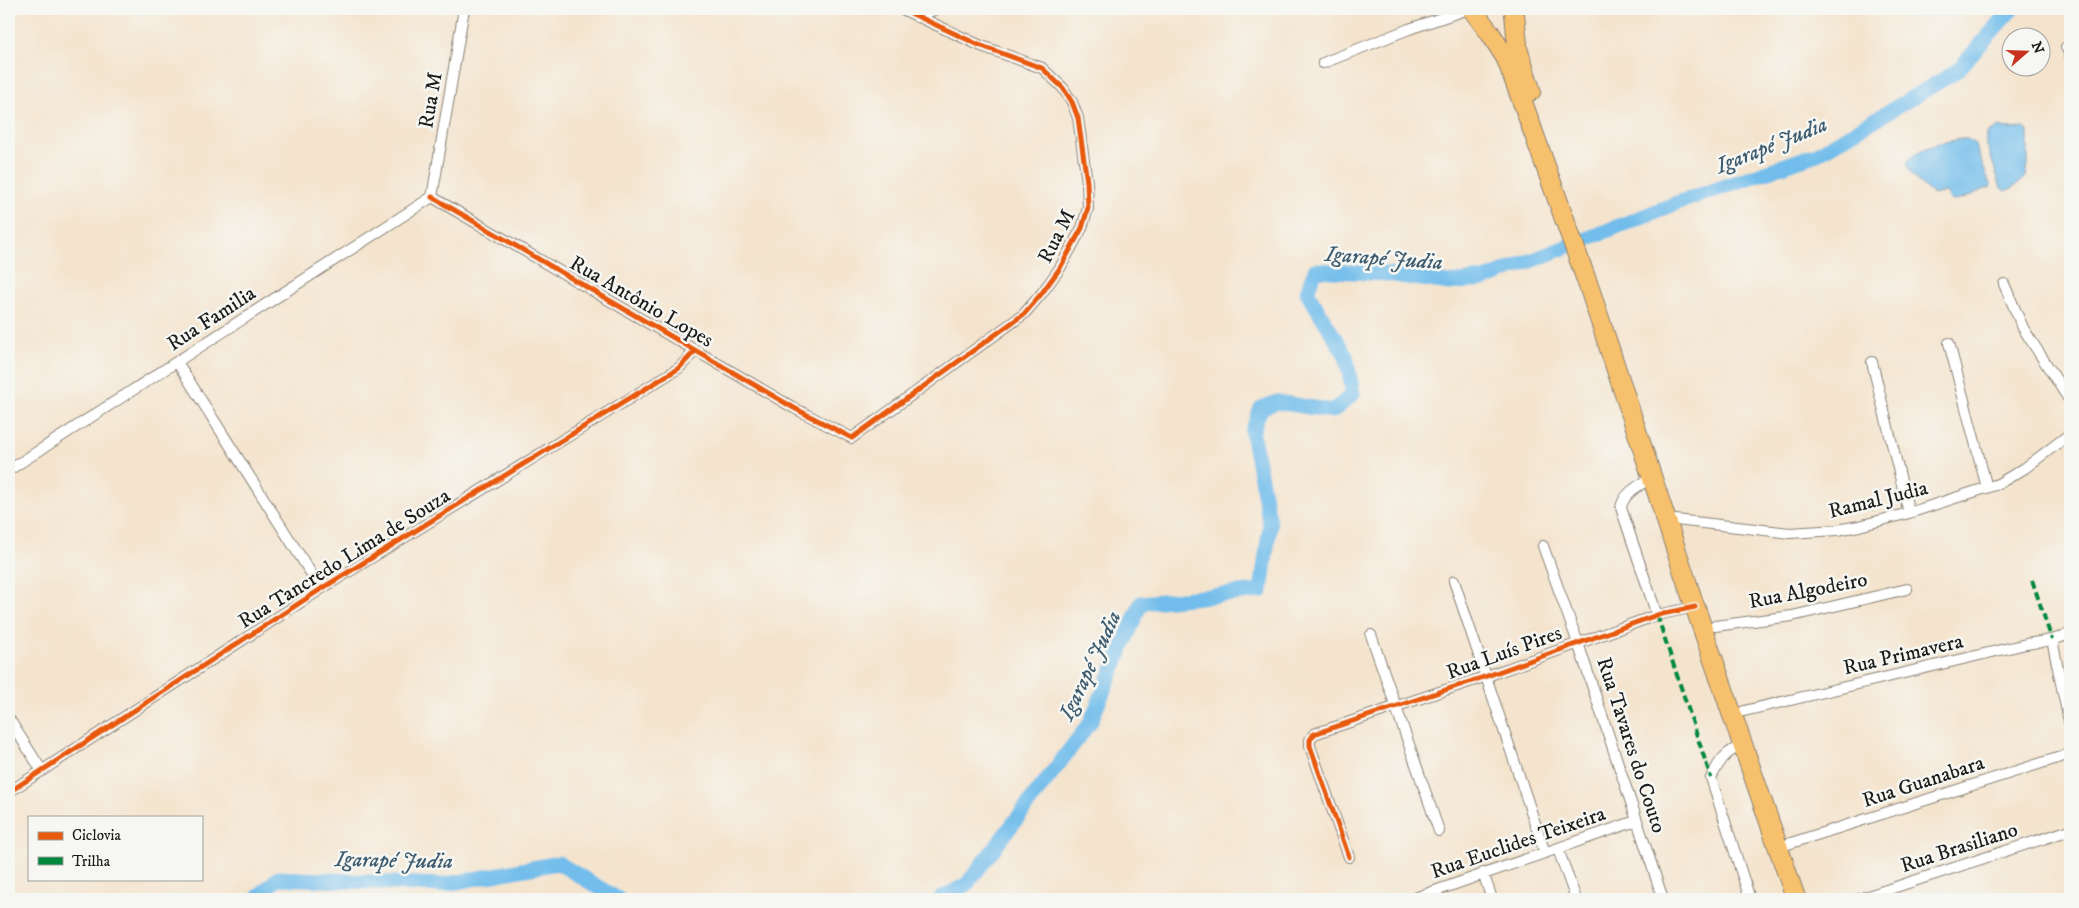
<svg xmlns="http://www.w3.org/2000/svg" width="2079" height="908" font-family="'IM FELL DW Pica',serif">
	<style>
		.water { fill: #72bdeb; stroke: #476c84 }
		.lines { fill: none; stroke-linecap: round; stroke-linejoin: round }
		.river { stroke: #72bdeb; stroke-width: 15 }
		.street-casing { stroke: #888075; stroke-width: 12 }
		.highway-casing { stroke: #888075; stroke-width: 21 }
		.street { stroke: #fff; stroke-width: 10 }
		.highway { stroke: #f7c06c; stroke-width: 19 }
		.quiet { stroke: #00873e; stroke-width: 4; stroke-dasharray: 8 4; stroke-linecap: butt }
		.cycleway-casing { stroke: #f6f6f2; stroke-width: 8 }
		.cycleway { stroke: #e8590c; stroke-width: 5 }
		.labels { text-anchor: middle; stroke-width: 5; stroke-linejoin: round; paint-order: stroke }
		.street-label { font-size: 21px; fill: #1c1c1c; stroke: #f6f6f2 }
		.water-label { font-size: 22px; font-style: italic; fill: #3e5c6f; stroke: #f6f6f2 }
	</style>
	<rect width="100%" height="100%" fill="#f6f6f2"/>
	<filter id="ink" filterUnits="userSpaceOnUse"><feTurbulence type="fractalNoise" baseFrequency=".02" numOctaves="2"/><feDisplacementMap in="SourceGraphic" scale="10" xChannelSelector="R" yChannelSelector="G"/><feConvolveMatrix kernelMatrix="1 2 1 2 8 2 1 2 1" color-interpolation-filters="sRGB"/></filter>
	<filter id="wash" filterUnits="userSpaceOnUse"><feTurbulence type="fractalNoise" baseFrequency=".0096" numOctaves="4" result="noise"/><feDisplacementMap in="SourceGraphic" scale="20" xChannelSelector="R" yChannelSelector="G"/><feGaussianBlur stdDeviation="1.12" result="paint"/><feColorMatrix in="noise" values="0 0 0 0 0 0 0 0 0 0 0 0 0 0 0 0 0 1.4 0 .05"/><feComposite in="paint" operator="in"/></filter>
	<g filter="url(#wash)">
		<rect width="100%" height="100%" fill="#f4e4ce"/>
		<!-- water -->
		<path class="water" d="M2001 127 2006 129 2024 128 2028 131V164L2026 177 2014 187 2005 191 2001 188 1986 142V134L1991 130Z
			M1961 139H1967L1974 143 1991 187C1977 190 1967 201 1951 201L1946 192 1933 195C1922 184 1910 179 1907 162 1921 146 1941 143 1961 139Z"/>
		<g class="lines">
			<!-- river -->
			<path class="river" d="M256 899 278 878 441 885 558 863 618 899
				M940 899 967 884 1090 723 1141 603 1261 591 1270 525 1252 432 1261 408 1277 402 1333 411 1353 394 1346 356 1307 292 1315 270 1387 274 1449 283 1485 279 1677 203 1817 154 1957 71 2012 9"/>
		</g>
	</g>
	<g filter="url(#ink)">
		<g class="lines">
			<defs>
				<path id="street" d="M917 17 936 9
					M2066 47 2070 55
					M1323 63 1409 29 1468 9
					M432 197 794 408 852 438 1024 314 1042 293 1060 268 1082 228 1088 208 1087 182 1078 118 1072 102 1063 88 1042 68 979 45 902 9
					M432 197 464 9
					M2004 284 2023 328 2070 401
					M1949 343 1987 488
					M177 362 321 589
					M1872 362 1909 513
					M9 470 432 197
					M1651 478C1640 485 1623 493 1621 508L1657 615
					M1676 520 1790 533 1837 530 1859 526 1909 513 1998 484 2025 468 2070 434
					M1543 546 1578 643 1663 899
					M1454 581 1545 853
					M1715 626 1792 616 1907 589
					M1371 635 1439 831
					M2052 640 2070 726
					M1744 711 2026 644 2052 640 2070 634
					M9 719 42 771
					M1743 746C1725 751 1719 762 1711 778L1750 899
					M9 792 321 589 679 368 695 351
					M1788 844 2070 754
					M1558 849 1576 899
					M1349 857 1310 746V740L1314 734 1487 676 1657 615 1695 607
					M1483 873 1492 899
					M1412 899 1636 821
					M1859 899 2070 830"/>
				<path id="highway" d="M1472 9 1490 33 1506 58 1525 109 1590 290 1695 607 1796 899
					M1514 9 1518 50 1531 91"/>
			</defs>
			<!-- street casing -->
			<use href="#street" class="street-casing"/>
			<!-- highway casing -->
			<use href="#highway" class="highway-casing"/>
			<!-- street -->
			<use href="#street" class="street"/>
			<!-- highway -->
			<use href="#highway" class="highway"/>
			<!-- quiet -->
			<path class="quiet" d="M2032 580 2052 640
				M1657 615 1711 778"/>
			<defs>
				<path id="cycleway" d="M432 197 794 408 852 438 1024 314 1042 293 1060 268 1082 228 1088 208 1087 182 1078 118 1072 102 1063 88 1042 68 979 45 902 9
					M9 792 321 589 679 368 695 351
					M1349 857 1310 746V740L1314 734 1487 676 1657 615 1695 607"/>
			</defs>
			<!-- cycleway casing -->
			<use href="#cycleway" class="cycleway-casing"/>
			<!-- cycleway -->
			<use href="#cycleway" class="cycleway"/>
		</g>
	</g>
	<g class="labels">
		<!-- street labels -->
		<g class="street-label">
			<text transform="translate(430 100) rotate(-80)" y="7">Rua M</text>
			<text transform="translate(1056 236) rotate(-63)" y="7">Rua M</text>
			<text transform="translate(642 301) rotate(30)" y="7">Rua Antônio Lopes</text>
			<text transform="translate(211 318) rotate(-33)" y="7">Rua Familia</text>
			<text transform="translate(1878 499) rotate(-14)" y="7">Ramal Judia</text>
			<text transform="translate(344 558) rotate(-32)" y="7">Rua Tancredo Lima de Souza</text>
			<text transform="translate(1808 590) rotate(-11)" y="7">Rua Algodeiro</text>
			<text transform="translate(1504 652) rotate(-20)" y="7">Rua Luís Pires</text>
			<text transform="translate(1903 654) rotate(-13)" y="7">Rua Primavera</text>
			<text transform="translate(1632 745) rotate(72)" y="7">Rua Tavares do Couto</text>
			<text transform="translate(1923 781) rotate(-18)" y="7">Rua Guanabara</text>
			<text transform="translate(1518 842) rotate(-19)" y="7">Rua Euclides Teixeira</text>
			<text transform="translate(1959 847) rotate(-18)" y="7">Rua Brasiliano</text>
		</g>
		<!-- water labels -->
		<g class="water-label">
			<text transform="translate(1771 144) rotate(-22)" y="8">Igarapé Judia</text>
			<text transform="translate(1384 257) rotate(4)" y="8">Igarapé Judia</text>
			<text transform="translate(1089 665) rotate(-65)" y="8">Igarapé Judia</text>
			<text transform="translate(394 859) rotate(1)" y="8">Igarapé Judia</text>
		</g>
	</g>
	<!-- margin -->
	<rect width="2079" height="908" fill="none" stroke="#f6f6f2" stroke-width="30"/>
	<!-- legend -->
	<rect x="28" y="816" width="175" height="65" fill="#f6f6f2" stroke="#9f9f9c"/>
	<rect x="38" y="832" width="25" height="8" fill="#e8590c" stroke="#9f9f9c"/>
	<text x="72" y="840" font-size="15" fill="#1c1c1c">Ciclovia</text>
	<rect x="38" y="857" width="25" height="8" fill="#00873e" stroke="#9f9f9c"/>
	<text x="72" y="866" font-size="15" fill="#1c1c1c">Trilha</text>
	<!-- north arrow -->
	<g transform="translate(2026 52) rotate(70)"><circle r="24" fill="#f6f6f2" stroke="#9f9f9c"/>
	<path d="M0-4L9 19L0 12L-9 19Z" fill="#c8321e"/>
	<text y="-8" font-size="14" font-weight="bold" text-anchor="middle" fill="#1c1c1c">N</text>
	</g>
</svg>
